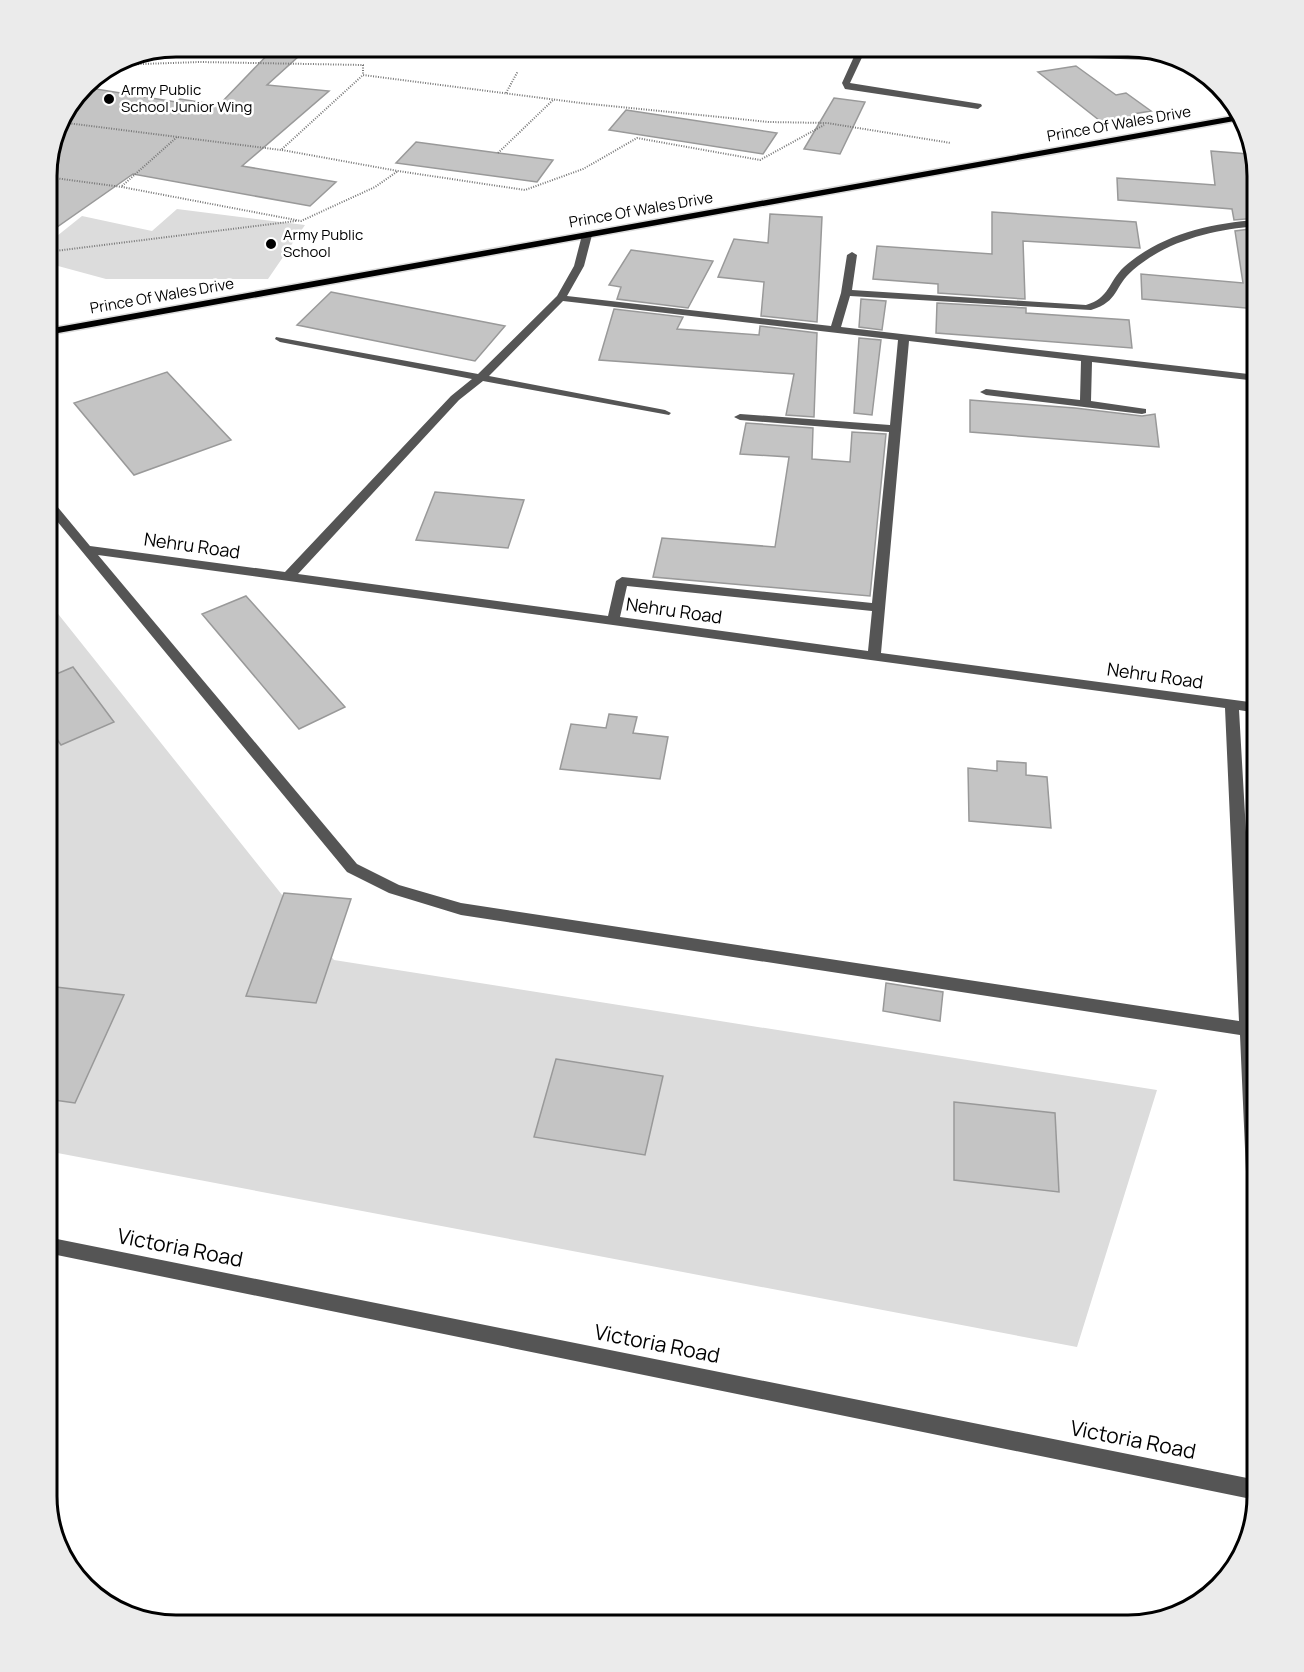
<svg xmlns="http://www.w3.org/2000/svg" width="1304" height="1672" font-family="Manrope,sans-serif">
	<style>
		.green { fill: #dcdcdc }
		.building { fill: #c4c4c4; stroke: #999; stroke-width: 1.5 }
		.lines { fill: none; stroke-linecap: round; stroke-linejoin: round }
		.major-casing { stroke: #dbdbdb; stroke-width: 3 }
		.path { stroke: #777; stroke-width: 2; stroke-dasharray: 1 1.5; stroke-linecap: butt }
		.minor { fill: #555; fill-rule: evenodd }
		.major { fill: #000; fill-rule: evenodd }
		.poi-dot { fill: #000; stroke: #fff; stroke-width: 2 }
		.labels { text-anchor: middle; stroke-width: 5; stroke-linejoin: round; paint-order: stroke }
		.far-poi-label { font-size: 15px; fill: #000; stroke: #fff; text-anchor: start }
		.far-street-label { font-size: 15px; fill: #000; stroke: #fff }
		.street-label { font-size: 18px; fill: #000; stroke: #fff }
		.near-street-label { font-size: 21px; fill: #000; stroke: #fff }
		.rim { fill: none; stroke: #000; stroke-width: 3 }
	</style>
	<rect width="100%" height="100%" fill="#fff"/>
	<!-- green -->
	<path class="green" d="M941 47H1136L1166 56Z
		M177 209 305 225 268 279H106L47 263V244L82 216 152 231Z
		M47 600 334 960 1157 1090 1077 1347 47 1151Z"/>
	<!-- building -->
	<path class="building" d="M275 47H309L267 85 329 91 242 166 336 182 310 206 133 174 47 234V167L60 118 84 87 176 102 180 99 219 105Z
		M1076 66 1116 95 1126 93 1151 111 1133 114 1137 117 1104 124 1038 72Z
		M834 98 865 102 840 154 804 149Z
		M626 110 777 133 763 154 609 130Z
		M416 142 498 153 553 160 537 182 396 163Z
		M1211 151 1249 154 1257 218 1234 220 1232 209 1118 200 1117 178 1215 185Z
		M992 212 1136 222 1140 248 1023 241 1025 299 938 293V284L873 279 877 246 992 254Z
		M770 214 822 217 817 322 761 316 764 282 718 277 734 239 768 243Z
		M1257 228V289L1254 290 1257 309 1142 299 1141 274 1243 283 1235 231Z
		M631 250 713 261 688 308 617 299 621 287 609 285Z
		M331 292 505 326 475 361 297 325Z
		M861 299 886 301 882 330 859 327Z
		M937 303 1026 308V313L1129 320 1132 348 936 333Z
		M614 309 683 317 677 329 759 335 760 326 817 333 814 417 786 415 794 374 599 360Z
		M859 338 881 340 872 415 854 413Z
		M167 372 231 440 134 475 74 403Z
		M970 400 1075 408 1142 416 1155 414 1159 447 970 432Z
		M746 423 813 428 812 459 850 462 852 432 886 434 870 596 653 577 662 538 775 547 789 457 740 454Z
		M435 492 524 500 508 548 416 540Z
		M246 596 345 707 299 729 202 614Z
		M73 667 114 722 61 745 47 725V678Z
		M609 714 637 717 633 733 668 737 660 779 560 769 571 724 606 728Z
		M997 761 1026 763V775L1047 777 1051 828 969 821 968 768 997 771Z
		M284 893 351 899 316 1003 246 996Z
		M886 983 943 992 940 1021 883 1011Z
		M47 986 124 995 75 1103 47 1099Z
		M556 1059 663 1076 645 1155 534 1137Z
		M954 1102 1055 1113 1059 1192 954 1180Z"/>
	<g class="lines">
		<defs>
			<path id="major" d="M1239 115 1240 120 47 335V329Z"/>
		</defs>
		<!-- major casing -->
		<use href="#major" class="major-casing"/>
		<!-- path -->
		<path class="path" d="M113 65 200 62 363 65V75
			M506 93 518 71
			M59 122 281 150 363 75 581 103 769 122 827 123 951 143
			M282 150 398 171 525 190 583 169 637 138 760 160 824 125
			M498 153 553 100
			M47 177 122 187 301 221 375 187 398 171
			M122 186 177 137
			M47 252 296 221"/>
		<!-- minor -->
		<path class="minor" d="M833 47 1171 57 1184 61 865 51 850 83 981 104 982 106 978 109 845 89 842 83 857 50 837 49Z
			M1257 220V226C1213 230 1168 240 1133 270 1113 287 1120 301 1091 310L850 296 841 327 1257 375V381L1092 362 1091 401 1146 409V413L1142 414 986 395 980 392 986 389 1080 400 1081 361 909 341 881 653 1257 703V713L1239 710 1257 1024V1225L1251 1223 1248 1217 1240 1035 461 915 389 893 347 872 47 509V498L51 499 90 546 285 572 451 396 472 379 280 342 275 339 276 337 478 374 557 296 574 266 582 235 587 232 592 235 584 266 567 296 831 326 841 293 847 255 852 252 857 255 852 290 1086 305C1110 298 1108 282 1124 267 1160 235 1210 223 1257 220ZM563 301 898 340 890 425 740 414 734 417 740 420 889 432 872 603 622 577 616 581 608 616 298 574 459 400 483 381 669 415 671 413 665 410 489 376ZM98 555 1225 708 1239 1021 461 903 399 885 357 864ZM627 586 872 611 868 651 620 617Z
			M47 1237 1257 1480 1256 1500 47 1253Z"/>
		<!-- major -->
		<use href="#major" class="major"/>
	</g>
	<!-- markers -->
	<g class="poi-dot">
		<circle cx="109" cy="99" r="6"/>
		<circle cx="271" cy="244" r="6"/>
	</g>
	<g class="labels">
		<!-- far-poi labels -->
		<g class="far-poi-label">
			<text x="121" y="95">Army Public<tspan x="121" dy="17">School Junior Wing</tspan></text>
			<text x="283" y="240">Army Public<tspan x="283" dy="17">School</tspan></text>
		</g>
		<!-- far-street labels -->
		<g class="far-street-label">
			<text transform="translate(1119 124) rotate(-10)" y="5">Prince Of Wales Drive</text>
			<text transform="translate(641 210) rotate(-10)" y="5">Prince Of Wales Drive</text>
			<text transform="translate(162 296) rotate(-10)" y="5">Prince Of Wales Drive</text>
		</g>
		<!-- street labels -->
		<g class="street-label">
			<text transform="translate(192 546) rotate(8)" y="6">Nehru Road</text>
			<text transform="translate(674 611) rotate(8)" y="6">Nehru Road</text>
			<text transform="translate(1155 676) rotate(8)" y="6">Nehru Road</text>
		</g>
		<!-- near-street labels -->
		<g class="near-street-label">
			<text transform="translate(180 1248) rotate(11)" y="7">Victoria Road</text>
			<text transform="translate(657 1344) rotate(11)" y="7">Victoria Road</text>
			<text transform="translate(1133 1440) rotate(11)" y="7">Victoria Road</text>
		</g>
	</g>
	<!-- crop -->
	<path d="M0 0H1304V1672H0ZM176 57H1128A119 119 0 0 1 1247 176V1496A119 119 0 0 1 1128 1615H176A119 119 0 0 1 57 1496V176A119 119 0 0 1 176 57Z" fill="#ebebeb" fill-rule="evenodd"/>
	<path class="rim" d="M176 57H1128A119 119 0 0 1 1247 176V1496A119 119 0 0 1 1128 1615H176A119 119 0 0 1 57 1496V176A119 119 0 0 1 176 57Z"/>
</svg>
